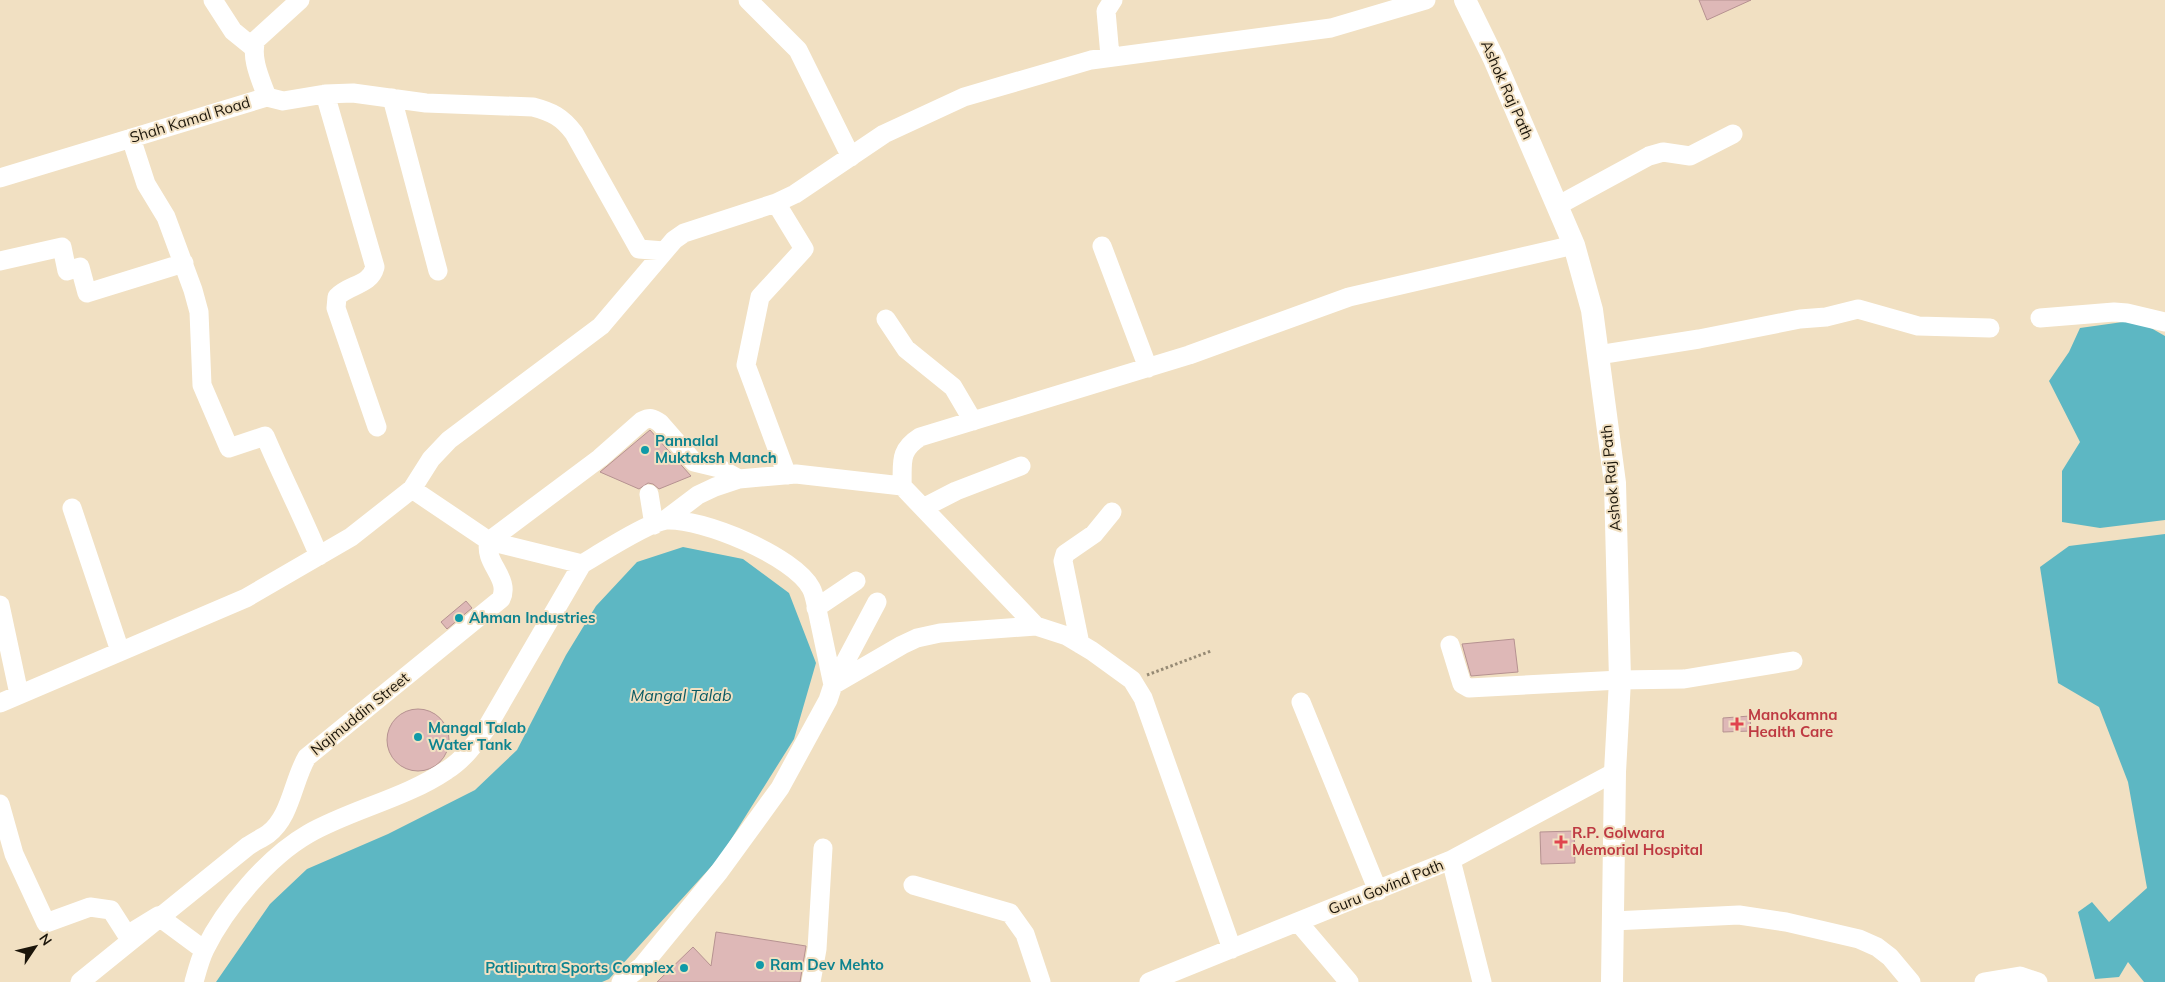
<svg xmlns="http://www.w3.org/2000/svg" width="2165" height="982" font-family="Mulish,sans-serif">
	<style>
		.water { fill: #5db7c3 }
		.building { fill: #deb8b7; stroke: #b69291 }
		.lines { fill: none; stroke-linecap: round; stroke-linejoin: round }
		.path { stroke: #968a74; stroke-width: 3; stroke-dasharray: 2.5 2.5; stroke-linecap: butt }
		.minor { stroke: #fff; stroke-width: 19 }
		.major { stroke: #fff; stroke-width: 22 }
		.culture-dot { fill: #0f9aa8; stroke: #f1e0c2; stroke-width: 2 }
		.health-dot { fill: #e0444e; stroke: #f1e0c2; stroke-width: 2 }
		.labels { text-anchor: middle; stroke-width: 4; stroke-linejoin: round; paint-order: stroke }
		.street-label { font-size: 15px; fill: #1b150a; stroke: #f1e0c2 }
		.culture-label { font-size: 15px; font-weight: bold; fill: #0d838f; stroke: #f1e0c2; text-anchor: start }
		.health-label { font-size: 15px; font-weight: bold; fill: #be3a42; stroke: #f1e0c2; text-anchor: start }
		.water-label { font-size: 16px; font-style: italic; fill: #0a5a63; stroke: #f1e0c2 }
	</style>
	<rect width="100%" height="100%" fill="#f1e0c2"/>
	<!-- water -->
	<path class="water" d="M2137 320 2165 336V520L2100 528 2062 522V471L2080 442 2049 381 2069 352 2080 328Z
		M2165 534V982H2144L2128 962 2119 977 2095 979 2078 912 2092 902 2109 922 2147 888 2128 782 2099 707 2058 683 2040 567 2069 546Z
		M683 547 743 559 789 593 816 663 794 739 720 857 609 979 602 982H216L270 904 307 869 388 834 475 790 517 750 566 655 596 606 637 562Z"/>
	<!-- building -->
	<path class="building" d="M1699 0H1751L1707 20Z
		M650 430 691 476 659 489 653 484 648 483 639 489 600 472Z
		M466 601 472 608 447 629 441 622Z
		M1514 639 1518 672 1471 676 1462 644Z
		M387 740a31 31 0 1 1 62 0a31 31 0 1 1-62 0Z
		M1750 716 1751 731 1723 732V718Z
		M1574 831 1575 863 1541 864 1540 832Z
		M716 932 806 946 800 982H657L693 947 711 966Z"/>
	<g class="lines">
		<!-- path -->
		<path class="path" d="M1147 675 1211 651"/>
		<!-- minor -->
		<path class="minor" d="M213 0 233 31 254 48
			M748 0 798 50 851 157
			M1110 56 1106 11 1113 0
			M325 94 375 267C370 286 349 284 337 297L336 308 377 427
			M267 97 283 101 325 94 353 93 426 103 533 107C552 112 562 117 574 133L639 249 664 251
			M392 98 438 271
			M131 138 146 184 166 217 193 290 199 312 202 385 229 448 265 436C282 476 302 515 319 556
			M0 178 267 97C261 80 250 58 256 40L300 0
			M776 203 804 249 760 297 746 365 787 475
			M1557 206 1649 156 1663 152 1690 156 1733 134
			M1102 246 1148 368
			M0 261 62 247 67 271 80 267 87 293 184 263
			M2040 318 2114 312 2127 313 2165 322
			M886 319 906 349 953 387 973 421
			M1598 355 1699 339 1800 319 1826 317 1858 309 1918 326 1990 328
			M902 486C903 463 898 451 920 437L1189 355 1349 297 1574 245
			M412 489 489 541 582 564C599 554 649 522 666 520 702 518 794 556 811 588 815 595 816 606 818 614 823 637 828 661 833 685L828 700 780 788 719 872 642 966 621 982
			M649 494 654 525
			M72 508 120 651
			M923 508 956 491 1021 466
			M665 520 698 495 715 487 739 479 796 474 902 486 1036 626
			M489 541 600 458 642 421C650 417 653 418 660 423L694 462 719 468 739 479
			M0 605 19 694
			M816 608 856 581
			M1080 644 1063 561 1065 554 1094 534 1112 512
			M1450 645 1462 684 1469 688 1620 680 1684 679 1793 661
			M833 685 902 645 917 638 940 633 1036 626 1067 636 1092 651 1132 680 1143 698 1232 949
			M833 685 877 602
			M1301 702 1378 891
			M0 703 246 598 351 537 412 489 431 459 449 440 601 326 674 240 684 233 776 203 795 194 884 134 964 97 1091 60 1331 28 1426 0
			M0 804 14 854 46 923 90 907 111 910 127 935 158 916 204 950
			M1451 860 1482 982
			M913 885 1010 913 1025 934 1041 982
			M1613 921 1739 915 1786 922 1859 939 1877 947 1890 957 1911 982
			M1298 922 1349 982
			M80 982 248 846C254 842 262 838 268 834 291 817 293 780 307 757L501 599C511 578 483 563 489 541
			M194 982C197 971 200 959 205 949 225 908 268 857 308 834 352 809 404 799 447 770 463 760 475 744 486 729L582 564
			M811 982 817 949 823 848
			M1149 982 1451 860 1615 772
			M1984 982 2020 976 2038 982"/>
		<!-- major -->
		<path class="major" d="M1465 0 1494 59 1574 245 1592 310 1615 483 1620 680 1615 772 1612 982"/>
	</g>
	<!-- markers -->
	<g class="culture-dot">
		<circle cx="645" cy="450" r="5"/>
		<circle cx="459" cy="618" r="5"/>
		<circle cx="418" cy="737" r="5"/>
		<circle cx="760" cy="965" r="5"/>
		<circle cx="684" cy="968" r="5"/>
	</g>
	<g class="health-dot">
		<path d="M1734.5 716.5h5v5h5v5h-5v5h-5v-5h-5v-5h5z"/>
		<path d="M1558.5 834.5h5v5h5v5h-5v5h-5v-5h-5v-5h5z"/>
	</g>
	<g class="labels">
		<!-- street labels -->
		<g class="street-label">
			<text transform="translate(1507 90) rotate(66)" y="5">Ashok Raj Path</text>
			<text transform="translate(190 120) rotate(-17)" y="5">Shah Kamal Road</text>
			<text transform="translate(1611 478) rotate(-95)" y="5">Ashok Raj Path</text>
			<text transform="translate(360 714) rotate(-39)" y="5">Najmuddin Street</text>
			<text transform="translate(1386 887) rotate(-22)" y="5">Guru Govind Path</text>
		</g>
		<!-- culture labels -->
		<g class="culture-label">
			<text x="655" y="446">Pannalal<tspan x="655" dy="17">Muktaksh Manch</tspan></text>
			<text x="469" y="623">Ahman Industries</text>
			<text x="428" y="733">Mangal Talab<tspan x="428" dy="17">Water Tank</tspan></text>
			<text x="770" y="970">Ram Dev Mehto</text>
			<text x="674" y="973" text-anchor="end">Patliputra Sports Complex</text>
		</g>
		<!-- health labels -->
		<g class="health-label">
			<text x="1748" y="720">Manokamna<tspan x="1748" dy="17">Health Care</tspan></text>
			<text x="1572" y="838">R.P. Golwara<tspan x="1572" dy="17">Memorial Hospital</tspan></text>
		</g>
		<!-- water labels -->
		<g class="water-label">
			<text x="681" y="701">Mangal Talab</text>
		</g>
	</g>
	<!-- north arrow -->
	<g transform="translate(35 947) rotate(55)" stroke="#f1e0c2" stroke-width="4" paint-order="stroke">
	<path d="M0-4L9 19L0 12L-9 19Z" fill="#1b150a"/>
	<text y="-8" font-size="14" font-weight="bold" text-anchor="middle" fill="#1b150a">N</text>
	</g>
</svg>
